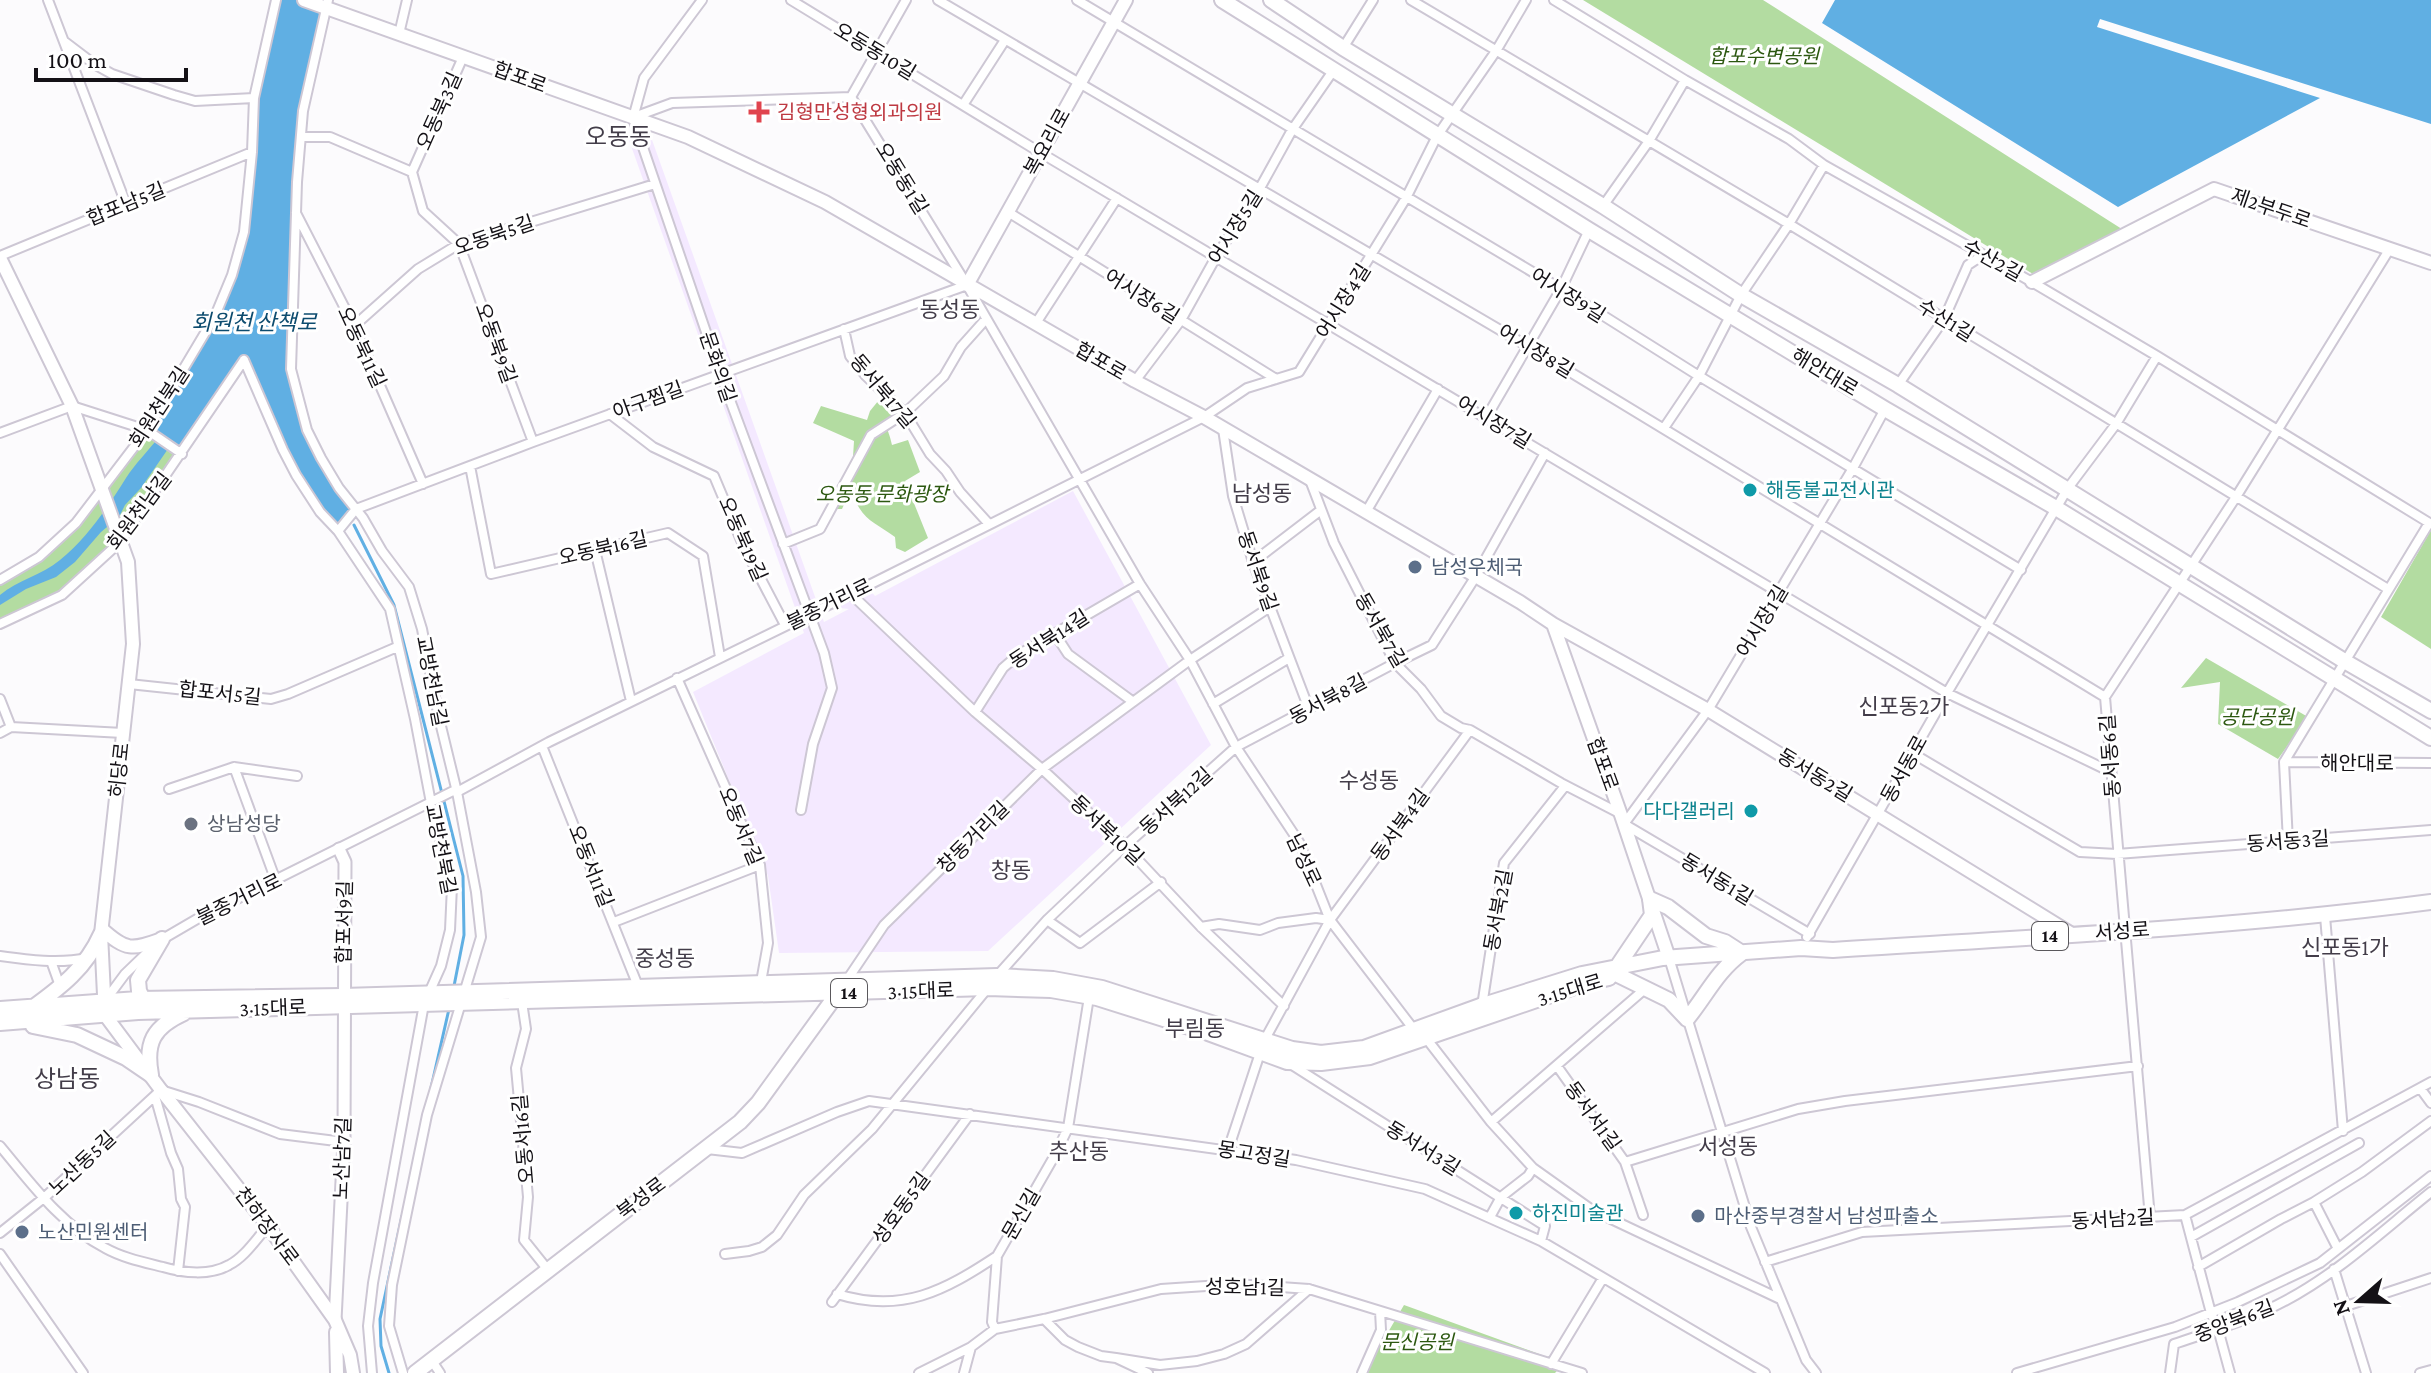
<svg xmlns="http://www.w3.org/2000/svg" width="2431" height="1373" font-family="'Crimson Pro','Noto Sans KR',serif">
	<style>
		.built { fill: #f4e9ff }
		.green { fill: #b3dca1 }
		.water { fill: #60afe3 }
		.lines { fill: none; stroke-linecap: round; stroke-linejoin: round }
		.stream { stroke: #60afe3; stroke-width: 3 }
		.minor-casing { stroke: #cdc7d4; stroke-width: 12 }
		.tertiary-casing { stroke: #cdc7d4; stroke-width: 15 }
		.secondary-casing { stroke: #cdc7d4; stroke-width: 16 }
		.primary-casing { stroke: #cdc7d4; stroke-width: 18 }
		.minor { stroke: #fff; stroke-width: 8 }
		.tertiary { stroke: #fff; stroke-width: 11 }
		.secondary { stroke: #fff; stroke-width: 12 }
		.primary { stroke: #fff; stroke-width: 14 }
		.health-dot { fill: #e0444e; stroke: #fff; stroke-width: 3 }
		.culture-dot { fill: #0f9aa8; stroke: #fff; stroke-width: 3 }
		.service-dot { fill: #5c6f8a; stroke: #fff; stroke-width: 3 }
		.worship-dot { fill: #6b7280; stroke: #fff; stroke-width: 3 }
		.labels { text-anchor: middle; stroke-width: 6; stroke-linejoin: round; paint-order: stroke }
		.shield { fill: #fff; stroke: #5a585c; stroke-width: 2 }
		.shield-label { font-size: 18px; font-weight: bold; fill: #141116 }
		.street-label { font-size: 20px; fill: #141116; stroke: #fff }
		.park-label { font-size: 20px; font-style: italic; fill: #2c5810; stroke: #fff }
		.health-label { font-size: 20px; fill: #be3a42; stroke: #fff; text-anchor: start }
		.culture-label { font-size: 20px; fill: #0d838f; stroke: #fff; text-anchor: start }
		.service-label { font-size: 20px; fill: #4e5e75; stroke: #fff; text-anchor: start }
		.worship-label { font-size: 20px; fill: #5b616d; stroke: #fff; text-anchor: start }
		.neighbourhood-label { font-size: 22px; fill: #433d49; stroke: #fff }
		.water-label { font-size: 22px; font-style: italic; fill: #0d4c6f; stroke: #fff }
		.quarter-label { font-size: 24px; fill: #433d49; stroke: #fff }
	</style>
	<rect width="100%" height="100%" fill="#fcfbfd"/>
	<!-- built -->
	<path class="built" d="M651 137 824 622 849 609 840 608 839 604 869 589 875 596 1073 491 1211 745 988 951 779 953 768 876 693 692 804 633 629 140Z"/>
	<!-- green -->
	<path class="green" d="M1583 0H1763L2125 231 2033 274Z
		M883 395 899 412C880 426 888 425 892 445L908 440 920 472 905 481 928 538 905 552 896 548 895 537C875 522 862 521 853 494L847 498 842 509H836L833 506 859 465 853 457 854 441 813 423 821 406 867 420 870 411Z
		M147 430 182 454 120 542 62 595 0 624V580L76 523Z
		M2431 530V649L2381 617Z
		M2206 658 2308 717 2278 759 2218 724 2220 682 2181 688Z
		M1404 1305 1564 1363 1555 1373H1364Z"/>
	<!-- water -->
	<path class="water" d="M276 0H311L326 8 303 112 291 369 307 430 356 509 338 531 296 475 244 361 182 454 170 446 141 488 125 505 119 517 101 532 75 562 56 577 26 589 0 605V595C18 580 42 575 60 560 88 537 107 508 126 478 135 464 148 451 158 438L147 430 212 324 244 232 254 98Z
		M1835 0H2431V124L2100 19 2097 27 2320 98 2118 207 1822 23Z"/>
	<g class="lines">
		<!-- stream -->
		<path class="stream" d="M354 525 394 605 463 876 464 935 454 986
			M431 1088 449 1009
			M389 1373 381 1346 380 1319 402 1216"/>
		<defs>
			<path id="minor" d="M48 0 126 204
				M328 0 303 111 297 182 291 369 307 430 321 458 339 488 363 518 382 551 409 587 422 629 439 718 457 792 476 892 481 937 427 1115 392 1285 389 1326 403 1373
				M791 0 1041 153 1947 693 2111 772
				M938 0 1529 347 2105 697
				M1077 0 1561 289 1699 376 2021 570
				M1411 0 1789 224 2388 589
				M1554 0 1685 80 1789 139 1824 165 2032 282 2157 356 2431 524
				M399 34 407 0
				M65 42 94 64 112 74 174 95 195 101 254 98
				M1343 48 1373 0
				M463 57 412 172 423 211 459 244 533 442
				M851 97 906 0
				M963 105 1005 40
				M634 117 672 103 851 97 967 285 1140 584 1190 660 1236 747 1299 842 1330 920 1415 1031 1426 1038 1491 1122 1533 1168 1592 1210 1780 1299
				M633 118 720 373 824 653 832 688 813 744 801 810
				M633 118 644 78 702 0
				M301 137H330L412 172
				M1603 206 1649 141 1685 80
				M1008 212 1276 379
				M296 213 354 326 423 484
				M0 256 252 152
				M1036 323 1117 198
				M354 326 418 269 459 244 655 184
				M844 329 850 356 866 376 905 413 930 454 946 471 960 492 989 524
				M244 360 283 450 296 475 320 512 338 531 390 609 415 719 431 803 452 886 450 930 441 966 424 1004 373 1283 368 1326 372 1373
				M1135 381 1181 320 1216 257 1260 188 1292 130 1333 71
				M1898 385 1944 319 1968 265 1983 255
				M610 414 653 447 714 476 743 545 785 625
				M1486 418 1561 289 1589 230
				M1664 428 1699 376 1741 295 1789 224 1824 165
				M1223 429 1233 496 1253 562 1309 709
				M0 433 72 406 147 430 182 454
				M470 466 491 574 668 533 703 556 720 657
				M1310 480 1334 543 1395 663 1421 689 1441 716 1461 728 1470 730 1561 783 1621 814
				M1366 512 1438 389
				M338 531 356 509 533 442 967 285
				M783 544 820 529 871 435 905 413 944 376 961 347 986 319
				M595 550 631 701
				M1253 562 1321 510
				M0 580 39 557 76 523 147 430 215 316 232 275 244 232 252 152 254 98 276 0
				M851 594 975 712 1042 769 1125 846 1201 927 1284 1006
				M0 624 62 595 120 542 244 360
				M1055 634 1068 654 1132 701
				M677 678 760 865 768 943 761 982
				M129 684 271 699 288 694 397 647
				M0 699 11 727
				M1213 704 1289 658
				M975 712 1003 668 1018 655 1140 584
				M0 733 11 727 123 733
				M542 746 638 986
				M1912 753 2080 852 2117 854 2431 830
				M2284 762 2431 763
				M234 767 276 881
				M169 789 234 767 297 776
				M2288 842 2284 762 2429 523
				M2325 916 2343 1131
				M1047 920 1080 943 1161 882
				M614 922 760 865
				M1201 927 1219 924 1260 930 1278 923 1316 918 1330 920
				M1810 934 1624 824 1708 710 1853 468 1885 409
				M1807 937 1947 693 2068 488 2116 424 2157 356
				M161 940 197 919 455 790 457 792 549 742 851 594 1204 417 1247 388 1299 372 1406 198 1437 136 1496 51 1526 0
				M0 956C29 960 58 964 88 958
				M1669 958 1751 1227 1806 1360 1816 1373
				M51 961 60 986
				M997 976 1047 920 1125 846 1236 747 1395 663 1432 645 1476 576 1545 453
				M847 980 884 925 1042 769 1190 660 1270 607
				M105 1001 125 974 151 949
				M522 1002 526 1029 516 1068 528 1197 524 1240 548 1270
				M1482 1006 1504 863 1565 786
				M1292 1065 1545 1226 1541 1241
				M1557 1066 1625 1162 1643 1215
				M2420 1088 2431 1103
				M155 1096 171 1153 178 1169 181 1199 185 1207 178 1271
				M1491 1122 1646 988
				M0 1146C30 1182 62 1226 105 1248 123 1258 143 1262 163 1267 183 1273 210 1276 229 1265 245 1257 256 1239 268 1226
				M707 1149 742 1153 837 1112 869 1101 1296 1160 1425 1189 1541 1241 1765 1373
				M1228 1150 1264 1041 1330 920 1470 730
				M1625 1162 1798 1109 1845 1101 2138 1066
				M2185 1215 2211 1313 2218 1329 2230 1373
				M1490 1217 1501 1197 1528 1176 1533 1168
				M2150 1218 2105 697 2236 497 2389 250
				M0 1233 45 1197 161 1090 199 1102 280 1134 344 1142
				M2191 1237 2359 1143
				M2338 1249 2314 1202 2362 1172 2431 1121
				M0 1254 83 1373
				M725 1254 749 1251 762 1247 777 1235 804 1195 872 1129 987 989
				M1765 1262 1862 1232 2185 1215 2431 1082
				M2198 1267 2281 1219 2314 1202
				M2334 1269 2366 1373
				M837 1294C902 1314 944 1291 997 1256
				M832 1302 970 1114
				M2346 1306 2431 1278
				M1044 1319 1065 1340 1078 1347 1101 1356 1116 1358 1148 1373
				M995 1329 992 1322 997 1256 1055 1155 1068 1128 1089 997
				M1116 1358 1160 1365 1197 1361 1224 1354 1246 1344 1309 1289
				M432 1361 440 1373
				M1551 1364 1603 1278
				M919 1373 971 1347
				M964 1373 971 1347 995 1329 1044 1319 1161 1289 1236 1284 1309 1289 1582 1373
				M1362 1373 1381 1330 1380 1311
				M2017 1373 2175 1327 2238 1302 2320 1263 2431 1176
				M2170 1373 2174 1344C2209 1332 2244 1322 2277 1305 2334 1277 2382 1231 2431 1192
				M2420 1373 2431 1370"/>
			<path id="tertiary" d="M335 1320 344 1142 345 862 339 849"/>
			<path id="secondary" d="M304 0 688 137 825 202 1135 381 1204 417 1520 602 1553 624 1621 815 1669 958
				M0 258 72 406 128 562 133 644 101 934 105 1015 161 1090 268 1226 335 1320 350 1355 353 1373
				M2032 282 2214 189 2431 263
				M967 285 1126 0
				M1553 624 1708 710 2072 934
				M102 929C126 951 132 950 162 939
				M336 1332 337 1373"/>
			<path id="primary" d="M1222 0 1589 230 1885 409 2056 508 2431 738
				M1271 0 1343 48 1603 206 1741 295 1898 385 2346 662 2431 711
				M1617 967 1652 915 1650 899 1668 907 1706 936 1725 942 1742 953C1717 971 1706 996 1687 1019L1669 1000 1618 975
				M143 999 139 991 138 980 162 939
				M32 1008C61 987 86 968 101 934
				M0 1009 138 999 343 996 997 976 1053 979 1102 988 1292 1049 1321 1053 1364 1048 1480 1006 1582 974 1663 958 1801 948 1833 950C2032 937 2233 928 2431 902
				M0 1023 138 1012 988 988 1051 990 1097 998 1208 1033 1287 1062 1321 1063 1370 1057 1586 983 1609 978
				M33 1026 77 1035 126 1058 151 1075
				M151 1075C145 1043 153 1027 184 1013
				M415 1373 740 1122 758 1103 837 994"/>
		</defs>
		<!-- minor casing -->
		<use href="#minor" class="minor-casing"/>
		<!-- tertiary casing -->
		<use href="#tertiary" class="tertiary-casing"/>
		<!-- secondary casing -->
		<use href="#secondary" class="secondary-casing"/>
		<!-- primary casing -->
		<use href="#primary" class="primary-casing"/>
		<!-- minor -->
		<use href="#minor" class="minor"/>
		<!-- tertiary -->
		<use href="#tertiary" class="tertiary"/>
		<!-- secondary -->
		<use href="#secondary" class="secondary"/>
		<!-- primary -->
		<use href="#primary" class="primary"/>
	</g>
	<!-- markers -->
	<path class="health-dot" d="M755 100h8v8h8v8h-8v8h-8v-8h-8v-8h8z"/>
	<g class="culture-dot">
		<circle cx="1750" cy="490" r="8"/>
		<circle cx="1751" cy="811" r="8"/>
		<circle cx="1516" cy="1213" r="8"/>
	</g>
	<g class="service-dot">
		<circle cx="1415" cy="567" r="8"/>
		<circle cx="1698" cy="1216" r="8"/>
		<circle cx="22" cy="1232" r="8"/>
	</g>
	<circle class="worship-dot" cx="191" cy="824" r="8"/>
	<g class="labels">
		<!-- shield labels -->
		<g class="shield">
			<rect x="2032" y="922" width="36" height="28" rx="6"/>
			<rect x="831" y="979" width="36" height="28" rx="6"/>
		</g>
		<g class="shield-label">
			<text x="2050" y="942">14</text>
			<text x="849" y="999">14</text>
		</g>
		<!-- street labels -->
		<g class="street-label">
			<text transform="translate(875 51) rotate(31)" y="7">오동동10길</text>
			<text transform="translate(520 77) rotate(20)" y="7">합포로</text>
			<text transform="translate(439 111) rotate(-66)" y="7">오동북3길</text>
			<text transform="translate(1047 142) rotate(-61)" y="7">복요리로</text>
			<text transform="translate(902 178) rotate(58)" y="7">오동동1길</text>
			<text transform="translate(126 204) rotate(-22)" y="7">합포남5길</text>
			<text transform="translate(2271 208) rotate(19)" y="7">제2부두로</text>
			<text transform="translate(1235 227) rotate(-58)" y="7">어시장5길</text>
			<text transform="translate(494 235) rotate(-19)" y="7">오동북5길</text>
			<text transform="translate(1993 260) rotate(29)" y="7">수산2길</text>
			<text transform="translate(1568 295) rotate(32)" y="7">어시장9길</text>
			<text transform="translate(1142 296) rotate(32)" y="7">어시장6길</text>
			<text transform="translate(1343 301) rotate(-58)" y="7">어시장4길</text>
			<text transform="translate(1946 320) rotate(32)" y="7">수산1길</text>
			<text transform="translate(496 343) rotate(70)" y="7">오동북9길</text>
			<text transform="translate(362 347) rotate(65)" y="7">오동북11길</text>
			<text transform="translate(1536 351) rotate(31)" y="7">어시장8길</text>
			<text transform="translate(1101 361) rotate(30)" y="7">합포로</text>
			<text transform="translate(718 367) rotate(71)" y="7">문화의길</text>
			<text transform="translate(1825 372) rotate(31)" y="7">해안대로</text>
			<text transform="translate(883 391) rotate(50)" y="7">동서북17길</text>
			<text transform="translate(648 400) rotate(-20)" y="7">아구찜길</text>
			<text transform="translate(159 407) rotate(-57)" y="7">회원천북길</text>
			<text transform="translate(1494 422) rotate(31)" y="7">어시장7길</text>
			<text transform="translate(139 511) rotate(-53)" y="7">회원천남길</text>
			<text transform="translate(743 539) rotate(66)" y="7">오동북19길</text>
			<text transform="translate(603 548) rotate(-13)" y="7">오동북16길</text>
			<text transform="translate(1258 571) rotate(71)" y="7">동서북9길</text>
			<text transform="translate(829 604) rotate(-26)" y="7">불종거리로</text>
			<text transform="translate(1762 621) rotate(-59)" y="7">어시장1길</text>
			<text transform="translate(1381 630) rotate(60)" y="7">동서북7길</text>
			<text transform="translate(1049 639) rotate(-33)" y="7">동서북14길</text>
			<text transform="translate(432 681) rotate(79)" y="7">교방천남길</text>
			<text transform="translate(220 693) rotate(6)" y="7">합포서5길</text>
			<text transform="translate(1328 699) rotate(-28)" y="7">동서북8길</text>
			<text transform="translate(2110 756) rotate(-94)" y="7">동서동6길</text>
			<text x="2357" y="770">해안대로</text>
			<text transform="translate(1603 764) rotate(70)" y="7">합포로</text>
			<text transform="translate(1904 769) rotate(-61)" y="7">동서동로</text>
			<text transform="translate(119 770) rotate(-84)" y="7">허당로</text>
			<text transform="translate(1815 775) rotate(31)" y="7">동서동2길</text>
			<text transform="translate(1176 801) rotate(-42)" y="7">동서북12길</text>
			<text transform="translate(1400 825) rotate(-54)" y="7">동서북4길</text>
			<text transform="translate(741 826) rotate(67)" y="7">오동서7길</text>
			<text transform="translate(1107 830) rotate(43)" y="7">동서북10길</text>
			<text transform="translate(973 837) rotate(-45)" y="7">창동거리길</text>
			<text transform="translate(2288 841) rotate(-4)" y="7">동서동3길</text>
			<text transform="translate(441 849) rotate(79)" y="7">교방천북길</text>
			<text transform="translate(1304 860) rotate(65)" y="7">남성로</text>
			<text transform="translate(591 866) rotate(68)" y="7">오동서11길</text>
			<text transform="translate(1717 879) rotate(31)" y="7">동서동1길</text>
			<text transform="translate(239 899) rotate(-26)" y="7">불종거리로</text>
			<text transform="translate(1498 910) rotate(-80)" y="7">동서북2길</text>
			<text transform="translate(344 922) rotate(-89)" y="7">합포서9길</text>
			<text transform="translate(2122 931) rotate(-4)" y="7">서성로</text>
			<text transform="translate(1570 990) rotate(-17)" y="7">3·15대로</text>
			<text transform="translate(921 991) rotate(-2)" y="7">3·15대로</text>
			<text transform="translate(273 1008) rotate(-2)" y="7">3·15대로</text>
			<text transform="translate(1593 1116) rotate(54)" y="7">동서서1길</text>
			<text transform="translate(523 1139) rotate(-95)" y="7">오동서16길</text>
			<text transform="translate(1423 1148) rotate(32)" y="7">동서서3길</text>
			<text transform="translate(1254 1154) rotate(9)" y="7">몽고정길</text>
			<text transform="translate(342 1158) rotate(-88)" y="7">노산남7길</text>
			<text transform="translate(82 1163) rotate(-43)" y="7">노산동5길</text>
			<text transform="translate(641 1198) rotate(-37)" y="7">북성로</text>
			<text transform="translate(901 1208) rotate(-54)" y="7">성호동5길</text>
			<text transform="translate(1021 1214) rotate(-60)" y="7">문신길</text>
			<text transform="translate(2113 1219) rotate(-3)" y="7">동서남2길</text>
			<text transform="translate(267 1226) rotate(53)" y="7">천하장사로</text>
			<text transform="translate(1245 1287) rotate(1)" y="7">성호남1길</text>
			<text transform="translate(2234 1321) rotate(-21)" y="7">중앙북6길</text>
		</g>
		<!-- park labels -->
		<g class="park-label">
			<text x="1764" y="63">합포수변공원</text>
			<text x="882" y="501">오동동 문화광장</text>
			<text x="2257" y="724">공단공원</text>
			<text x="1417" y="1349">문신공원</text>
		</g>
		<!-- health labels -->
		<g class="health-label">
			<text x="777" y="119">김형만성형외과의원</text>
		</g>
		<!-- culture labels -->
		<g class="culture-label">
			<text x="1766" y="497">해동불교전시관</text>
			<text x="1735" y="818" text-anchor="end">다다갤러리</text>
			<text x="1532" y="1220">하진미술관</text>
		</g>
		<!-- service labels -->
		<g class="service-label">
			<text x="1431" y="574">남성우체국</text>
			<text x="1714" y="1223">마산중부경찰서 남성파출소</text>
			<text x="38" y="1239">노산민원센터</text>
		</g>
		<!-- worship labels -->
		<g class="worship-label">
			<text x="207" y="831">상남성당</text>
		</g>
		<!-- neighbourhood labels -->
		<g class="neighbourhood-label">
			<text x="950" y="317">동성동</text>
			<text x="1262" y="501">남성동</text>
			<text x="1904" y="714">신포동2가</text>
			<text x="1369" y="788">수성동</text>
			<text x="1011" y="878">창동</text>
			<text x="2345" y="955">신포동1가</text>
			<text x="665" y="966">중성동</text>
			<text x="1195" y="1036">부림동</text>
			<text x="1728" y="1154">서성동</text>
			<text x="1079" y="1159">추산동</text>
		</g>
		<!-- water labels -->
		<g class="water-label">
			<text x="254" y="330">회원천 산책로</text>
		</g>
		<!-- quarter labels -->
		<g class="quarter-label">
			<text x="618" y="145">오동동</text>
			<text x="67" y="1087">상남동</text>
		</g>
	</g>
	<!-- north arrow -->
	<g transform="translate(2359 1301) rotate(250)" stroke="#ffffff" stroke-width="6" paint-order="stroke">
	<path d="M0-6L14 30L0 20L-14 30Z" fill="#141116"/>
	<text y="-12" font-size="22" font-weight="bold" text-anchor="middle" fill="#141116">N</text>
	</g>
	<!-- scale -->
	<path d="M36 68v12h150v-12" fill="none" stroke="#141116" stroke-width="4"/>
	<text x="48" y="68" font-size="24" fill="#141116" stroke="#ffffff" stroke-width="6" paint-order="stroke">100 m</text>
</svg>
